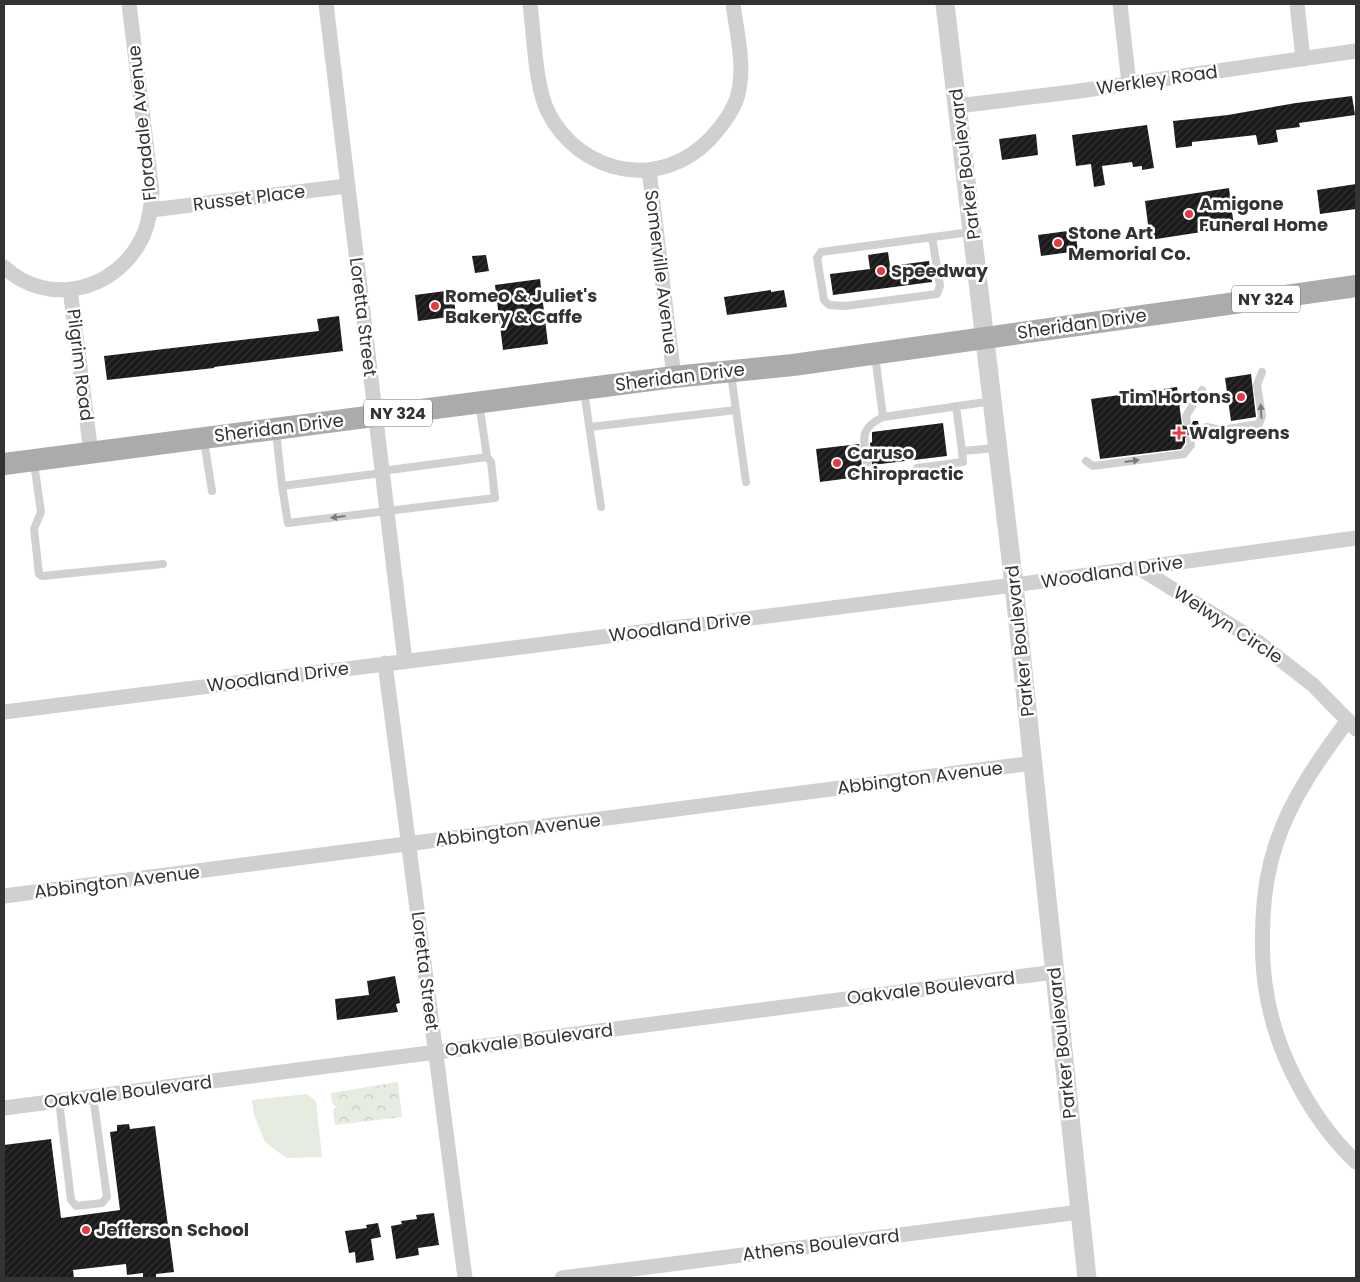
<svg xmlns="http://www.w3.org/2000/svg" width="1360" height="1282" font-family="Poppins,sans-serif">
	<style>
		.forest { fill: url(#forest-crowns) }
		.pitch { fill: #e6ecdf }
		.building { fill: url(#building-hatch) }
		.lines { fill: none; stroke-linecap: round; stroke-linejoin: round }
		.service { stroke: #d0d0d0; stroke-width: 8 }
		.minor { stroke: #d0d0d0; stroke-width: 15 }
		.tertiary { stroke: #d0d0d0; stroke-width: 19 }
		.primary { stroke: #ababab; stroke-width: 22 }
		.oneway { fill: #7a7a7a }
		.poi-dot { fill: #e63946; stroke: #fff; stroke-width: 2 }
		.labels { text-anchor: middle; stroke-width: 5; stroke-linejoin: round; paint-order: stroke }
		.shield { fill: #fff; stroke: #707070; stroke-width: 1 }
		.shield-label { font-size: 16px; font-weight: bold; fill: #333 }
		.street-label { font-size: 18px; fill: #333; stroke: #fff }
		.poi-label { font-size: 18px; font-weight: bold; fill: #333; stroke: #fff; text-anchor: start }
	</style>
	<defs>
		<pattern id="forest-crowns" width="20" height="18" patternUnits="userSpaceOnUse" patternTransform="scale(1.25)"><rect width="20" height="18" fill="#e6ecdf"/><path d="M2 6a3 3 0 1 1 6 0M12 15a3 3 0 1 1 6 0" fill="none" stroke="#c6cbc0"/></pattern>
		<pattern id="building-hatch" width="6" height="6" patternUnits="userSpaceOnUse" patternTransform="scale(1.25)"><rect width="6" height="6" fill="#1a1a1a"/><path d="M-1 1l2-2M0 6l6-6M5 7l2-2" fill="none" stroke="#333"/></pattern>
	</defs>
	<rect width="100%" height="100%" fill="#fff"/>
	<!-- forest -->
	<path class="forest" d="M398 1082 402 1117 335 1125 333 1111 336 1107 332 1103 331 1093Z"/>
	<!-- pitch -->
	<path class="pitch" d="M307 1094 316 1101 322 1157 286 1158 265 1142 254 1115 252 1100Z"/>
	<!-- building -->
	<path class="building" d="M1352 96 1355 115 1299 123 1300 127 1276 130 1278 142 1258 145 1256 135 1192 142V146L1176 148 1173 121 1228 115 1296 103Z
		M1147 125 1154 168 1142 170V166L1133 167 1132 162 1102 166 1105 185 1094 187 1091 164 1076 166 1072 135Z
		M1036 134 1038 155 1002 160 999 139Z
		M1356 184V209L1320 214 1317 190Z
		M1229 188 1234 227 1150 240 1145 201Z
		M1075 230 1078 251 1041 256 1038 235Z
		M888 252 890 266 929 261 932 282 833 295 830 274 870 269 868 255Z
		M486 255 489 271 475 273 472 256Z
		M540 279 548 344 503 350 495 285Z
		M453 290 456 316 418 321 415 295Z
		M771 290V292L784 290 787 307 727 315 724 297Z
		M339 316 343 351 214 367V368L107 380 104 356 319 331 317 319Z
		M1251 374 1256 417 1231 421 1225 378Z
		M1177 387 1182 425 1188 427 1192 424 1193 421H1198L1201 438 1196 439 1192 435H1188L1185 438V443L1181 449 1100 459 1091 399Z
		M943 423 947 456 872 465 870 443 872 442V432Z
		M859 444 862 466 857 467 858 477 820 482 816 449Z
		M395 976 400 1003 396 1004 398 1012 337 1020 335 999 369 995 367 981Z
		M129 1124 130 1129 155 1126 174 1272 156 1274V1278H143V1273L127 1275 126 1264 73 1270 74 1278H4V1145L51 1139 61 1218 120 1210 110 1132 117 1131V1125Z
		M434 1213 439 1245 418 1248 419 1255 396 1259 391 1226 402 1224 401 1221 417 1219 416 1215Z
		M378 1223 381 1237 371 1239 374 1260 356 1263 355 1252 349 1253 345 1231 367 1228 366 1225Z"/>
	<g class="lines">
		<!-- service -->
		<path class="service" d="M932 237 940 286 937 294 845 306 829 305 824 300 817 258 821 252 971 232
			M875 355 883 417 993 401
			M731 374 736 410
			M584 391 601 507
			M956 406 962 451 997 448
			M1187 422 1186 416 1202 390
			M590 427 736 410 746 482
			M1207 427 1221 430 1259 424 1262 416 1257 385 1262 372
			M276 432 282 486 382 473
			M204 441 212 491
			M1086 461 1093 466 1184 454 1191 445 1190 440
			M34 463 41 512 34 529 39 574 42 576 163 564
			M867 463C864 439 858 429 883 417
			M917 468 963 462 962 451
			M382 471 487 457 479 403
			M282 486 288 523 495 498 491 462 487 457
			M59 1101 71 1200 76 1206 102 1203 107 1197 93 1096"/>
		<!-- minor -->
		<path class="minor" d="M326 4 405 661
			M530 4C534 34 535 86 548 112 580 175 660 191 710 139 721 127 732 113 737 98 746 68 737 34 733 4
			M1120 4 1129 84
			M1297 4 1303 59
			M957 106 1072 92 1356 51
			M649 170 674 377
			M151 210 347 186
			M4 267C47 307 114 292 141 240 149 225 151 209 152 192L129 4
			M70 289 91 453
			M1139 568 1258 642 1313 685 1356 729
			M385 663 465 1278
			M4 712 1014 585 1356 538
			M1348 720C1320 758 1291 798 1276 844 1268 868 1264 893 1263 918 1262 940 1262 962 1265 983 1273 1048 1309 1117 1356 1162
			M4 896 1033 763
			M4 1108 1055 972
			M562 1278 1080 1212"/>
		<!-- tertiary -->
		<path class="tertiary" d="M945 4 1014 585 1087 1278"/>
		<!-- primary -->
		<path class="primary" d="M4 464 674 377 793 365 1356 286"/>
	</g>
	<!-- one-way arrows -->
	<defs><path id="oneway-solid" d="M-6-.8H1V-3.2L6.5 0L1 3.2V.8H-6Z" transform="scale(1.25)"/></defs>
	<g class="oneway">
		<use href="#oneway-solid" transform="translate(1261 411) rotate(-94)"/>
		<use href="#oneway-solid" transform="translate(1132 461) rotate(-8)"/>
		<use href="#oneway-solid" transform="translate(338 517) rotate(173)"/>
	</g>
	<!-- markers -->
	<g class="poi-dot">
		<circle cx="1189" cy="214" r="5"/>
		<circle cx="1058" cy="243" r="5"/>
		<circle cx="881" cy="271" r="5"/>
		<circle cx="435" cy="306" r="5"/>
		<circle cx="1241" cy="397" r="5"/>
		<path d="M1176.5 425.5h5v5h5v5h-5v5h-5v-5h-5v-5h5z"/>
		<circle cx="837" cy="463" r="5"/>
		<circle cx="86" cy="1230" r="5"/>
	</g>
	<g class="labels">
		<!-- shield labels -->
		<g class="shield">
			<rect x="1232" y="285.5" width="68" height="27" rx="4"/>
			<rect x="364" y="399.5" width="68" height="27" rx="4"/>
		</g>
		<g class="shield-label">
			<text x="1266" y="305">NY 324</text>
			<text x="398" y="419">NY 324</text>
		</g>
		<!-- street labels -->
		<g class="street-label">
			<text transform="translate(1157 80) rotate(-8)" y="6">Werkley Road</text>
			<text transform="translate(142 123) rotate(-96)" y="6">Floradale Avenue</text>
			<text transform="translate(965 164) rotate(-97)" y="6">Parker Boulevard</text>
			<text transform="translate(249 198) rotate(-7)" y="6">Russet Place</text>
			<text transform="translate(661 272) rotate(83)" y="6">Somerville Avenue</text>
			<text transform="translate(363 317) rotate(83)" y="6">Loretta Street</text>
			<text transform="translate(1082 324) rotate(-8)" y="6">Sheridan Drive</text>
			<text transform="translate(80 365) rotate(83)" y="6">Pilgrim Road</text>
			<text transform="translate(680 377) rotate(-7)" y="6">Sheridan Drive</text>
			<text transform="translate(279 428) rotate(-7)" y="6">Sheridan Drive</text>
			<text transform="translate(1112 572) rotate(-8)" y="6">Woodland Drive</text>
			<text transform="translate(1228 625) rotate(33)" y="6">Welwyn Circle</text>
			<text transform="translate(680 627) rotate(-7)" y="6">Woodland Drive</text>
			<text transform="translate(1020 641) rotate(-96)" y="6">Parker Boulevard</text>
			<text transform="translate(278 677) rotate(-7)" y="6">Woodland Drive</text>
			<text transform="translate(920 778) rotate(-7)" y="6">Abbington Avenue</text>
			<text transform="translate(518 830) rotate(-7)" y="6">Abbington Avenue</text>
			<text transform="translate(117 882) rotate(-7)" y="6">Abbington Avenue</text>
			<text transform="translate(425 971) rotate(83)" y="6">Loretta Street</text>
			<text transform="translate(931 988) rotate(-7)" y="6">Oakvale Boulevard</text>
			<text transform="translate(529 1040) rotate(-7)" y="6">Oakvale Boulevard</text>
			<text transform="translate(1062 1043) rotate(-96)" y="6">Parker Boulevard</text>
			<text transform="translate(128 1092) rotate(-7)" y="6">Oakvale Boulevard</text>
			<text transform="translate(821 1245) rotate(-7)" y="6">Athens Boulevard</text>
		</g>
		<!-- poi labels -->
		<g class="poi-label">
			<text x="1199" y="210">Amigone<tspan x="1199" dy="21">Funeral Home</tspan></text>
			<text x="1068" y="239">Stone Art<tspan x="1068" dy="21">Memorial Co.</tspan></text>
			<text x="891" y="277">Speedway</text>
			<text x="445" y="302">Romeo &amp; Juliet's<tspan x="445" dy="21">Bakery &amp; Caffe</tspan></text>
			<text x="1231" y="403" text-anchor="end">Tim Hortons</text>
			<text x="1189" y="439">Walgreens</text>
			<text x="847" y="459">Caruso<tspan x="847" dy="21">Chiropractic</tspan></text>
			<text x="96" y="1236">Jefferson School</text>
		</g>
	</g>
	<!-- border -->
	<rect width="1360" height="1282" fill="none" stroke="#333333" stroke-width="10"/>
</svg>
